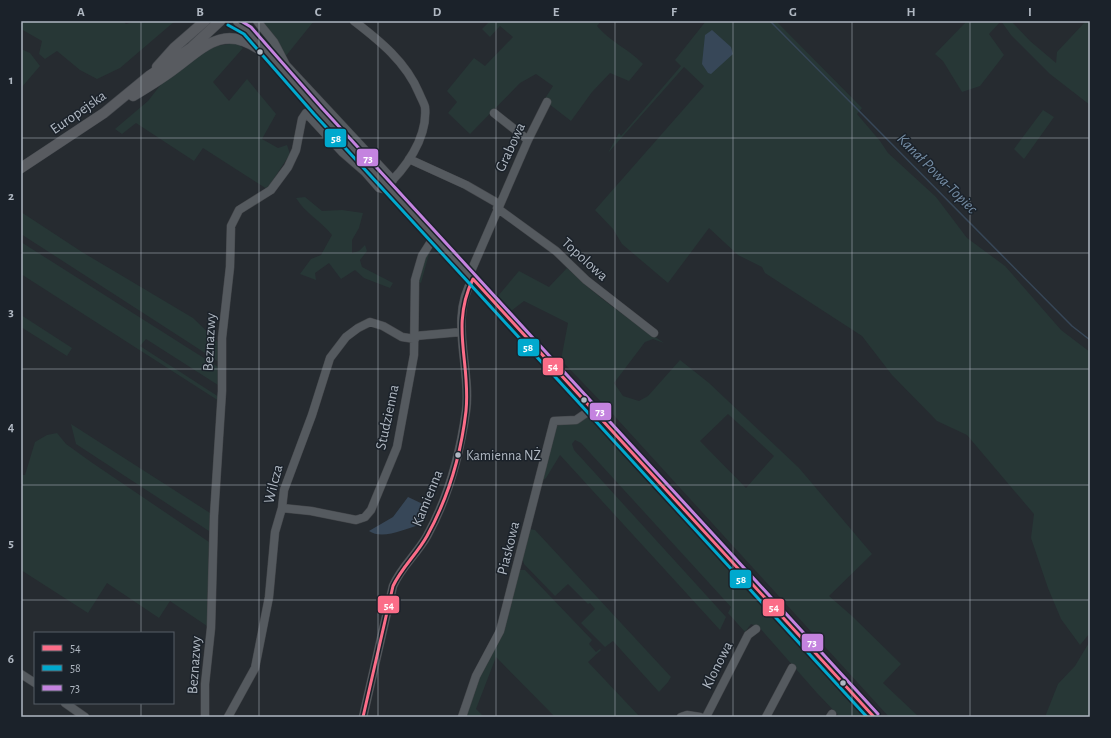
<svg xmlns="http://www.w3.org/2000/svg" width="1111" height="738" font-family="'Alegreya Sans',sans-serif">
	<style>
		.green { fill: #273736; fill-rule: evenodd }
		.water { fill: #374758 }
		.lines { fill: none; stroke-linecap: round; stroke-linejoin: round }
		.stream { stroke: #374758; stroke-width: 1.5 }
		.minor-casing { stroke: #44474b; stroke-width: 9 }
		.major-casing { stroke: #44484d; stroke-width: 11 }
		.minor { stroke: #555a5f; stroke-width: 8 }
		.major { stroke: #585b60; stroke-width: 10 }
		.bus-1-casing { stroke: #1b222a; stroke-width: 6 }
		.bus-2-casing { stroke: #1b222a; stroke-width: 6 }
		.bus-3-casing { stroke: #1b222a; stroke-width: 6 }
		.bus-1 { stroke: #fb6d88; stroke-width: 3 }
		.bus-2 { stroke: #00a9ce; stroke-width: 3 }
		.bus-3 { stroke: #c483df; stroke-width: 3 }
		.grid { fill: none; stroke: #b0b8c2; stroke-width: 1; stroke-opacity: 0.55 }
		.bus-dot { fill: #b0b8c2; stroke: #1b222a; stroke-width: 1.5 }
		.labels { text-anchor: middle; stroke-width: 3; stroke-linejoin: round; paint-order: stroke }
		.bus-label { font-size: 14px; fill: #b0b8c2; stroke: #1b222a; text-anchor: start }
		.street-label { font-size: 15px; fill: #b0b8c2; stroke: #1b222a }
		.water-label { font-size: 16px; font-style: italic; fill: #738ba2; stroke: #1b222a }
		.line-badge { stroke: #1b222a; stroke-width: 1.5 }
		.badge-label { font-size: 11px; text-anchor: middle; font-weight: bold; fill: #fff }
		.neatline { fill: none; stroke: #b0b8c2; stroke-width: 1.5 }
		.grid-label { font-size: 13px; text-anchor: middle; font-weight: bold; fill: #b0b8c2 }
	</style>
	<rect width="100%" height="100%" fill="#262b30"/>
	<!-- green -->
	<path class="green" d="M21 21H123L126 24 136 21H175L120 68 97 79 80 70 57 51 45 59 39 54 42 41 21 29Z
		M260 21H314L285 57 276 39Z
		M490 21H601L597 26C610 42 629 49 643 64L629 81 610 73 592 92 571 121 544 100 553 86 536 74 520 83 470 134 448 113 457 102 447 91 474 58 485 66 513 37 500 26 490 37 482 29Z
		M706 21H776L862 108 857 114 880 141 888 153 936 197 967 238 1005 266 1061 330 1090 352V633L1080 645 1061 619 1048 588 1031 538 1034 514 967 435 937 421 892 375 862 336 765 273 762 267 738 255 709 228 668 283 622 244 613 229 595 210 704 86 684 67 608 153 619 133 621 136 681 66 675 60Z
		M967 21H1011L1030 41 1056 63 1057 52 1086 21H1090V105L1050 74 1011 35 1001 21 989 34 1004 55 980 86 962 92 943 61 935 54Z
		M236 43 243 48 213 82 229 101 247 79 276 114 262 139 278 148 287 145 290 154 267 189 203 148 194 161 136 123 122 134 115 129 148 101 162 83 204 52 216 46Z
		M21 49 30 53 40 66 21 88Z
		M1043 110 1054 117 1024 159 1014 149Z
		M305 197 322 211 342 210 363 213 359 228 352 240V253L359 251 365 245 367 251 360 260 362 267 393 283 390 288 364 278 355 270 341 279 329 263 315 273 316 280 300 274 311 259 321 255 332 235C321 221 305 213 296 198Z
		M21 212 82 252 193 318 219 343V362L21 234Z
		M21 242 218 367V385L146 339 140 346 219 397V401L21 274Z
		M433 245 465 277V282L433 248 430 250 421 283 419 282V285C417 274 424 252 433 245Z
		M567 268C597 297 630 320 664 343L653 339 645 342 614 383 623 396 639 401 648 396 680 360 709 383 799 468 872 554 829 596 852 616 901 664 883 683 919 717H889L608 409 561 360 568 323 524 301 511 311 498 296 519 271 549 287ZM728 414 774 456 746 488 700 441Z
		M21 315 72 348 67 356 21 327Z
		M591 415 866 717H840L817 693 759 627 751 624 745 632 728 613 731 607 581 443 575 440 572 444 574 450 726 617 720 630 560 455 546 478 541 482 555 427C567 420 579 425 591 415Z
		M71 424 210 513 209 531 76 444Z
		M57 433 66 444 91 462 209 542 207 626 170 601 159 618 107 583 88 613 21 570V475H25L35 442 47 435Z
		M529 529 535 530 671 677 668 682 659 692 613 641 605 647 581 623 595 609 590 603 588 604 568 584 555 596 524 564 522 557Z
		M519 570H525L592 640 589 644 596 652 600 649 601 650 588 662 640 717H555L496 657 476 709 484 717H464Z
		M1090 641V717H1045L1058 684 1075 666Z"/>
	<!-- water -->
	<path class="water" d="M712 30 731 47 733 54 711 74 708 73 702 64 705 35Z
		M408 497 427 506 419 525C405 529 382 540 369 531L393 517Z"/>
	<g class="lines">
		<!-- stream -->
		<path class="stream" d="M770 21 1072 326 1090 340"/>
		<defs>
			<path id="minor" d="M257 21 274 42 286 65 393 180
				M494 113 528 140
				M409 159 466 185 499 204
				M497 208 556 251 586 280 654 333
				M468 274 472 269 528 140 547 102
				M415 336 461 332
				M282 508 311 511 356 520 365 517 371 510 397 447 414 355 415 280 422 256 434 237
				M21 674 35 683
				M65 703 85 717
				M205 717V684L211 628 214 516 222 391V338L230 267 231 226 239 210 271 190 288 167 296 150 302 119 306 113 342 152 365 172 379 188 383 189C405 170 428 138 425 107 424 103 421 98 419 93 406 62 380 41 354 21
				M228 717 255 668 269 597 275 532 282 508 284 490 312 415 330 358 346 337 358 328 370 322 383 326 402 337 415 339
				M363 717 393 586C401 567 417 554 427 536 448 498 460 454 466 411 472 370 448 317 473 279
				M462 717 476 676 500 631 554 421 576 420 592 409
				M681 717 687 715 700 717
				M706 717 748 635 756 629
				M766 717 792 668
				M830 717 832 714"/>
			<path id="major" d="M238 21 318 111 874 717
				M157 67 174 48 205 21
				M133 96C148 87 163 78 177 67 205 46 224 25 259 49
				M21 168 104 113 149 76 191 48 220 21"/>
		</defs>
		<!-- minor casing -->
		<use href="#minor" class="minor-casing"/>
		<!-- major casing -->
		<use href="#major" class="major-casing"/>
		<!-- minor -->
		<use href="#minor" class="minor"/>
		<!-- major -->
		<use href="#major" class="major"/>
		<defs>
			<path id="bus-1" d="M473 279 874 717
				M363 717 393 586C402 567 417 554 427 536 448 498 461 454 466 411 471 363 450 326 473 279"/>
			<path id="bus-2" d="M228 25 244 34 314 114 867 717"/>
			<path id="bus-3" d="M241 21 251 27 322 108 878 714"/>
		</defs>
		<!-- bus-1 casing -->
		<use href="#bus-1" class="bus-1-casing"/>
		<!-- bus-2 casing -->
		<use href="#bus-2" class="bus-2-casing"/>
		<!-- bus-3 casing -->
		<use href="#bus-3" class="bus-3-casing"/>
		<!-- bus-1 -->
		<use href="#bus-1" class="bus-1"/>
		<!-- bus-2 -->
		<use href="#bus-2" class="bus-2"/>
		<!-- bus-3 -->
		<use href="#bus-3" class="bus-3"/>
	</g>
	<!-- grid -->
	<path class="grid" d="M141 21V633M259 21V717M378 21V717M496 21V717M615 21V717M733 21V717M852 21V717M970 21V717M21 138H1090M21 253H1090M21 369H1090M21 485H1090M21 600H1090M141 703V717"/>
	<!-- markers -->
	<g class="bus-dot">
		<circle cx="260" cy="52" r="3.5"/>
		<circle cx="584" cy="400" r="3.5"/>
		<circle cx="458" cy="455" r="3.5"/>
		<circle cx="843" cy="683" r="3.5"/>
	</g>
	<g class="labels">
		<!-- bus labels -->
		<g class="bus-label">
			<text x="466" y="460">Kamienna NŻ</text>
		</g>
		<!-- street labels -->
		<g class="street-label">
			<text transform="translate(78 112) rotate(-35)" y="5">Europejska</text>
			<text transform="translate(510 147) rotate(-65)" y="5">Grabowa</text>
			<text transform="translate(585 259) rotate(42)" y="5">Topolowa</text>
			<text transform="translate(209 342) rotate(-87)" y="5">Beznazwy</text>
			<text transform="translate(387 417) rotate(-78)" y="5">Studzienna</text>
			<text transform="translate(273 484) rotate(-76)" y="5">Wilcza</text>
			<text transform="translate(427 498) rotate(-68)" y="5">Kamienna</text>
			<text transform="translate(508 548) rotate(-76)" y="5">Piaskowa</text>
			<text transform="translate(194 665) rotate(-86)" y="5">Beznazwy</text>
			<text transform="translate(717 665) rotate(-63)" y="5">Klonowa</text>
		</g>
		<!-- water labels -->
		<g class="water-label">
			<text transform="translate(938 173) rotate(45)" y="6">Kanał Powa-Topiec</text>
		</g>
	</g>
	<g class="line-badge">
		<rect x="324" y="128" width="23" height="20" rx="4" fill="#00a9ce"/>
		<rect x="356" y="148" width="23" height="19" rx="4" fill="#c483df"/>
		<rect x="517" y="338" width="23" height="19" rx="4" fill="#00a9ce"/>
		<rect x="542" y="357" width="22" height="19" rx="4" fill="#fb6d88"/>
		<rect x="589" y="402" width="23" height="19" rx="4" fill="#c483df"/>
		<rect x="729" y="569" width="23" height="20" rx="4" fill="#00a9ce"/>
		<rect x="377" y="595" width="23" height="19" rx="4" fill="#fb6d88"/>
		<rect x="762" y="598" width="23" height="19" rx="4" fill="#fb6d88"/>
		<rect x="801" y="633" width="23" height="19" rx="4" fill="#c483df"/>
	</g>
	<g class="badge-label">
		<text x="336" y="142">58</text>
		<text x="368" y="162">73</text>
		<text x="528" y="351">58</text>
		<text x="553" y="370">54</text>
		<text x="600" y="415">73</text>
		<text x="741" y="583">58</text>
		<text x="389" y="609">54</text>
		<text x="774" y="611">54</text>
		<text x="812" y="646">73</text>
	</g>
	<!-- border -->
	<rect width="1111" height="738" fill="none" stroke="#1b222a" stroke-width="44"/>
	<!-- legend -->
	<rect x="34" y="632" width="140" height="72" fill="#1b222a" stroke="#575e67"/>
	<rect x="42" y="645" width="20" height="6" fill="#fb6d88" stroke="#575e67"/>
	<text x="70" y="652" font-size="12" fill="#b0b8c2">54</text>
	<rect x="42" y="665" width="20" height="6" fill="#00a9ce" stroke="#575e67"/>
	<text x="70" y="672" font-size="12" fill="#b0b8c2">58</text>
	<rect x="42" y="685" width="20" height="6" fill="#c483df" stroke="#575e67"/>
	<text x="70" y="692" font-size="12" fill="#b0b8c2">73</text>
	<rect x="22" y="22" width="1067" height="694" class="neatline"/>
	<g class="grid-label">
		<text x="81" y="16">A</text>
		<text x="200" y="16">B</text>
		<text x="318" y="16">C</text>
		<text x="437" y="16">D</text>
		<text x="556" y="16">E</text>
		<text x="674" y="16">F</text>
		<text x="793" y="16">G</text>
		<text x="911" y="16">H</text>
		<text x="1030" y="16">I</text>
		<text x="11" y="84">1</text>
		<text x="11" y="200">2</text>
		<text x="11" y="316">3</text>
		<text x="11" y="431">4</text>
		<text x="11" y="547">5</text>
		<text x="11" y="663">6</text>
	</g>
</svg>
